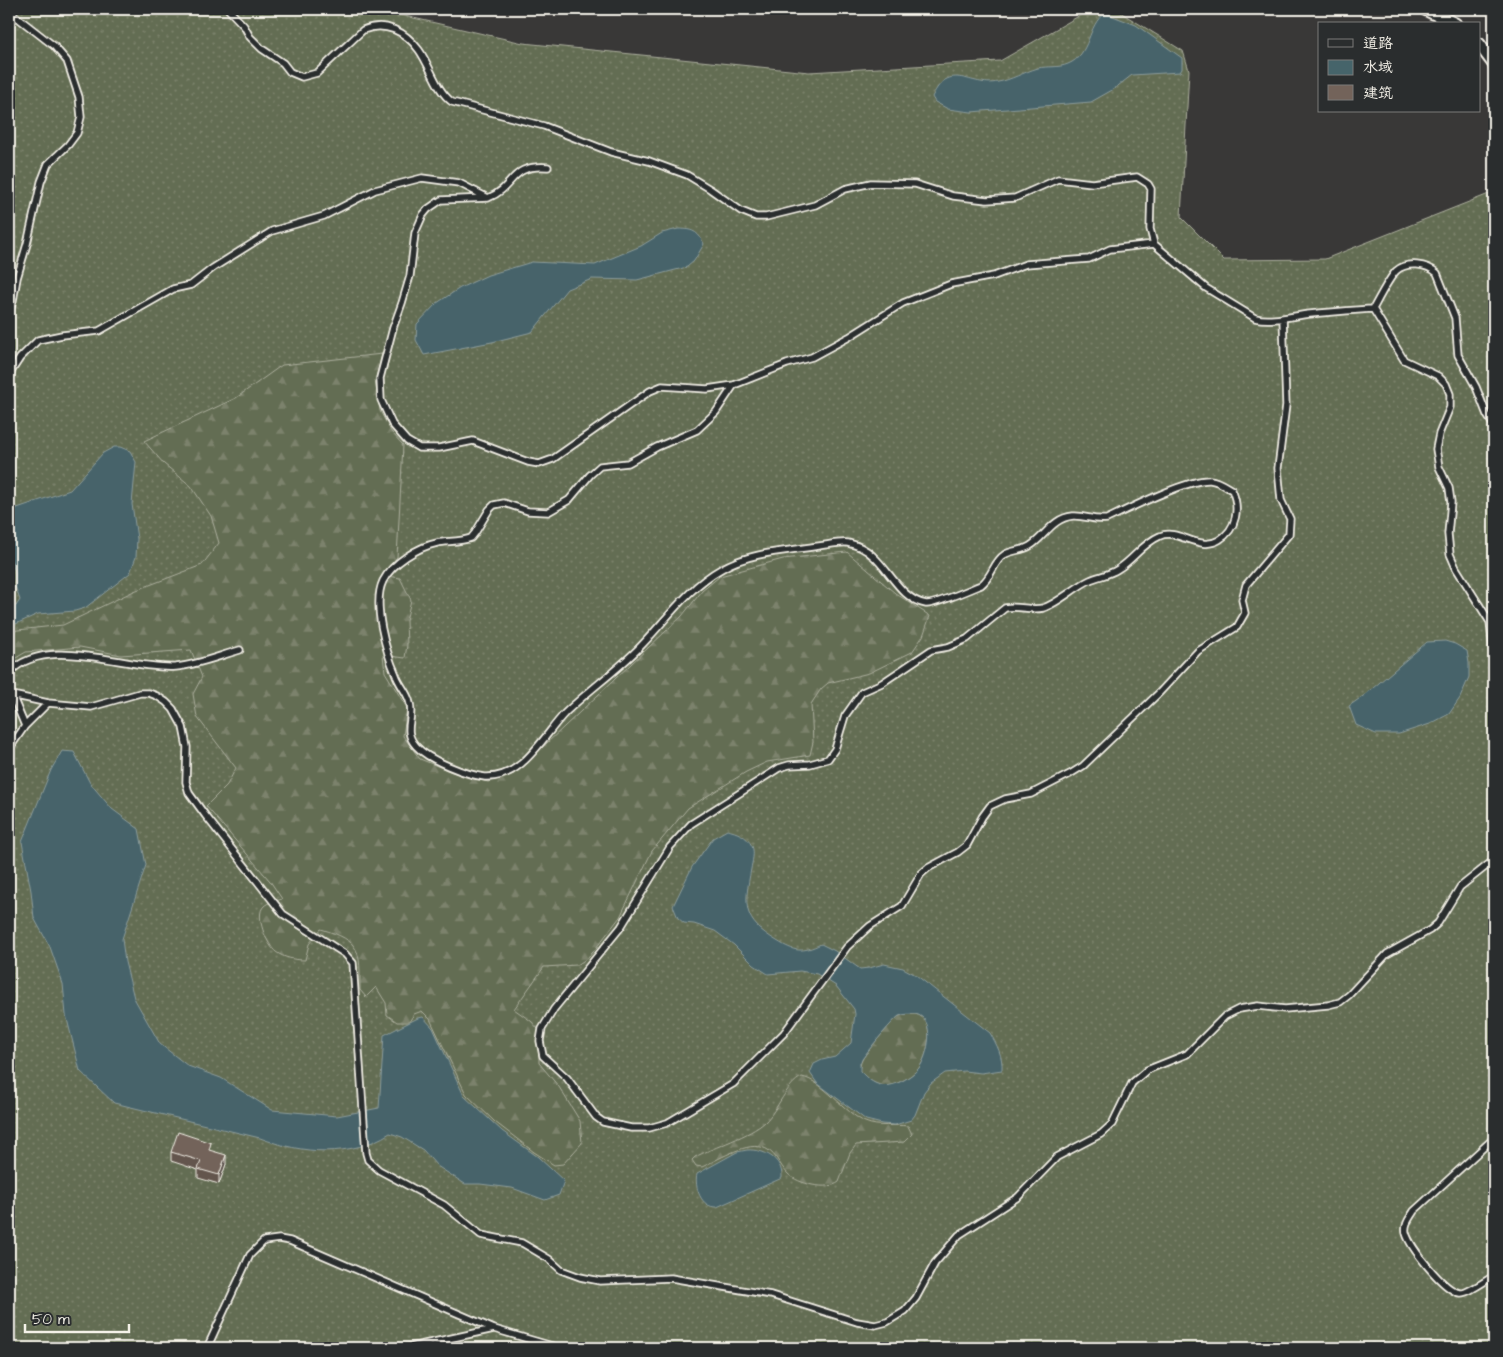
<svg xmlns="http://www.w3.org/2000/svg" width="1503" height="1357" font-family="'Architects Daughter','LXGW WenKai TC',sans-serif">
	<style>
		.grass { fill: url(#grass-dots); stroke: #acaf9e }
		.forest { fill: url(#forest-firs); stroke: #acaf9e }
		.water { fill: #46646a; stroke: #8c9c9c; fill-rule: evenodd }
		.lines { fill: none; stroke-linecap: round; stroke-linejoin: round }
		.service-casing { stroke: #f4f1e8; stroke-width: 9 }
		.minor-casing { stroke: #f4f1e8; stroke-width: 15 }
		.service { stroke: #2a2d2e; stroke-width: 5.5 }
		.minor { stroke: #2a2d2e; stroke-width: 11 }
		.wall { fill: #63554d; stroke: #f4f1e8 }
		.shaded-wall { fill: #50453f; stroke: #f4f1e8 }
		.building { fill: #73635a; stroke: #f4f1e8 }
	</style>
	<defs>
		<pattern id="grass-dots" width="8" height="8" patternUnits="userSpaceOnUse" patternTransform="scale(1.25)"><rect width="8" height="8" fill="#646d53"/><path d="M2 2h.1M6 6h.1" fill="none" stroke="#7b826c" stroke-width="1.8" stroke-linecap="round"/></pattern>
		<pattern id="forest-firs" width="22" height="20" patternUnits="userSpaceOnUse" patternTransform="scale(1.25)"><rect width="22" height="20" fill="#646d53"/><path d="M5 1l3.5 6h-7zM16 11l3.5 6h-7z" fill="#7b826c"/></pattern>
	</defs>
	<rect width="100%" height="100%" fill="#393837"/>
	<filter id="ink" filterUnits="userSpaceOnUse"><feTurbulence type="fractalNoise" baseFrequency=".02" numOctaves="2"/><feDisplacementMap in="SourceGraphic" scale="10" xChannelSelector="R" yChannelSelector="G"/><feConvolveMatrix kernelMatrix="1 2 1 2 8 2 1 2 1" color-interpolation-filters="sRGB"/></filter>
	<g filter="url(#ink)">
		<!-- grass -->
		<path class="grass" d="M9 9H374L523 43 809 72 1000 61 1091 9H1115L1183 51 1189 70 1181 217 1224 260 1325 259 1494 192V1348H9Z"/>
		<!-- forest -->
		<path class="forest" d="M382 354 375 381 380 411 392 433 403 445 397 557 382 575 400 578 411 600 406 621 407 645 405 658 383 655 385 672 407 708 403 736 420 759 452 772 488 782 514 774 682 616 702 591 720 576 783 559 847 552 895 593 930 616 923 636 912 652 869 673 828 683 821 689 811 704 813 742 810 755 767 762 746 772 688 808 652 851 620 917 589 957 577 965 544 967 514 1009 531 1021 539 1030V1063L559 1087 580 1121 582 1143 563 1164 554 1165 534 1152 495 1122 466 1094 430 1019 422 1011 414 1014 409 1022H397L387 1015 386 1003 376 987 366 997 360 990C360 951 362 941 321 929L309 944 305 960C295 960 284 958 276 952 267 945 254 915 264 906 268 902 277 901 282 899L270 881 206 806 227 785 236 768 197 717 193 694 202 677 191 650 121 655 80 647 26 652 9 662V631L63 625 134 591 202 565 219 543 211 516 191 486 164 464 144 441 236 398 282 365Z
			M915 1014C937 1018 928 1056 919 1068 915 1073 909 1077 904 1080 885 1090 874 1086 859 1071 860 1067 860 1064 862 1060 866 1052 893 1020 899 1016 904 1014 910 1014 915 1014Z
			M802 1077C823 1081 845 1113 865 1122 879 1128 894 1124 908 1126L912 1134 904 1142 856 1145 850 1153 839 1182C828 1191 798 1184 788 1174 779 1165 775 1150 761 1147 744 1143 717 1160 702 1167L696 1166 692 1160 695 1157C714 1147 750 1136 765 1122 777 1111 787 1083 802 1077Z"/>
		<!-- water -->
		<path class="water" d="M1105 13 1136 25 1182 58V69L1180 72 1132 75 1114 89 1091 102 971 112 948 109 935 102 932 97C950 59 970 88 998 82 1011 80 1024 72 1038 68 1047 66 1059 68 1068 64 1091 55 1087 25 1105 13Z
			M678 229C692 229 698 231 704 244L694 261 687 267 637 280 592 279 567 289 532 332 492 342 424 355 416 340 417 324 437 303 460 288 488 275 532 262 595 265 641 246 662 233Z
			M114 447H120L130 451 136 462 132 504 137 539 136 557 130 573 85 608 75 611 38 614 9 627V606H16L20 600 15 586V572L9 552V518L17 508 70 490 103 453Z
			M1445 641 1455 644 1467 651 1469 663V677L1460 698 1449 714 1430 724 1399 734H1376L1356 725 1349 706 1366 694 1427 642Z
			M62 751 74 752 90 783 112 809 139 829 146 865 122 939 125 962 134 998 160 1044 188 1066 221 1078 272 1110 337 1116 379 1108 384 1035 418 1018 423 1017 433 1028 464 1096 502 1131 538 1157 564 1181 559 1195 545 1200 512 1188 480 1184H465L437 1166 423 1150 402 1137 390 1133C351 1158 302 1154 260 1138L114 1103 80 1071 66 1015 63 984 50 947 34 918 31 891 22 842 51 770Z
			M727 830C737 832 747 836 752 846 755 853 752 862 751 869 744 906 742 920 777 941 795 952 802 953 821 944L835 951 860 969 869 968 884 964 903 968 916 975 990 1033C997 1045 1003 1056 1002 1070L981 1073 964 1071 945 1073 931 1083 924 1092 915 1115 911 1120 895 1125 882 1124 866 1120 817 1083 810 1073 814 1064 822 1060 835 1057 851 1043 855 1014 854 1009 836 986 817 974 800 971 768 974 754 965 734 945 715 931 694 924 684 923 678 918 673 906 692 867 713 838ZM915 1014C937 1018 928 1056 919 1068 915 1073 909 1077 904 1080 885 1090 874 1086 860 1071 860 1069 860 1066 860 1063 862 1057 893 1020 899 1016 904 1014 910 1014 915 1014Z
			M747 1150C763 1149 783 1158 782 1178L717 1207C701 1208 694 1187 697 1174L737 1152Z"/>
		<g class="lines">
			<defs>
				<path id="service" d="M228 9 244 26 250 37 262 49 283 63 290 72 302 77 317 73 363 30C385 21 405 31 419 50 431 67 436 90 452 102L544 126 611 152 649 161 687 175 710 189 741 211 756 217H766L815 205 845 189 871 183 915 184 953 196 987 200 1015 198 1058 179 1092 183 1137 177 1148 184 1151 189 1150 229 1154 244 1206 288 1255 318C1272 322 1292 316 1310 314 1331 312 1352 310 1373 309 1379 298 1388 280 1396 271 1407 261 1427 264 1437 273L1455 318 1458 355 1476 387 1487 415 1494 426
					M9 11 54 46 67 61 79 97 81 117 77 133 68 145 48 164 41 182 27 244 17 278 13 301 9 313
					M488 198 441 200 428 209 423 215 415 233 410 276 402 303 393 328 380 378 381 400 392 424 407 441 419 448H439L473 441 528 462 539 464 553 459 650 391 662 386 707 389 734 385 787 364 812 357 849 337 903 303 951 284 994 276 1026 264 1089 259 1110 249 1154 244
					M1373 309 1404 360 1438 376 1446 384 1450 394V407L1439 434 1436 449 1439 467 1449 488 1451 502 1448 534 1450 554 1456 568 1490 622 1494 658
					M9 375 20 358 38 340 62 335 99 331 173 289 191 285 213 268 272 231 324 216 375 190 422 178 459 183 488 198C516 187 509 164 548 167
					M734 385 716 412 697 430 657 447 628 463 600 466 590 475 569 500 548 512 528 511 504 503 494 505 489 510 475 533 471 538C460 542 448 541 437 543 418 547 392 563 383 581 372 604 386 652 396 675 399 684 406 691 409 700 416 718 401 729 416 746 428 760 467 775 485 777 523 779 543 736 565 713 588 691 615 672 638 649 664 623 687 588 721 569 750 552 787 551 819 546 828 545 839 542 848 543 857 545 867 550 873 556 890 571 902 600 926 604 935 605 971 589 981 585 992 577 994 561 1004 555 1011 550 1022 551 1030 546 1045 537 1052 518 1073 516 1085 515 1093 521 1107 519 1130 508 1188 479 1210 480 1219 481 1225 486 1232 490 1240 508 1237 529 1219 540 1199 552 1178 528 1160 536 1143 543 1133 560 1118 569 1109 575 1099 576 1090 580 1075 587 1057 604 1043 608 1030 611 1018 605 1005 608L967 639 948 647 931 650 882 683 862 692 845 716 835 749 828 759 810 764 789 765 779 768 691 824 670 847 621 927 554 1009 542 1029 540 1041 543 1056 567 1078 596 1117 603 1122 631 1128H649L667 1123 733 1084 784 1033 847 947 870 926 902 906 921 874 928 868 958 852 967 845 982 817 990 806 1005 799 1031 794 1070 774 1083 766 1160 692 1198 651 1237 627 1245 613 1242 600 1246 585 1289 534 1290 519 1281 500 1278 468 1286 405 1283 318
					M9 673C47 633 127 670 176 667 197 665 219 656 240 650
					M12 695 48 703 91 707 140 693H149L157 696 166 702 173 709 183 727 187 747 186 782 189 793 205 815 283 914 345 954 353 963 366 1153 368 1160 379 1170 444 1205 481 1235 522 1243 549 1259 561 1270 580 1277 600 1281 671 1278 771 1295 857 1322 875 1325 887 1322 905 1311 916 1298 935 1263 959 1235 1018 1197 1057 1157 1101 1134 1112 1124 1132 1083 1147 1070 1187 1054 1225 1016 1239 1009 1258 1006 1285 1009 1328 1005 1340 1002 1349 995 1387 954 1430 930 1438 923 1460 887 1494 860
					M12 695 25 726 48 703
					M9 749 25 726
					M1494 1138 1414 1211C1410 1218 1404 1224 1406 1233 1410 1247 1444 1291 1460 1293 1468 1294 1486 1280 1494 1276
					M207 1348 250 1255 264 1241 279 1239 290 1241 494 1329 559 1348
					M406 1348 494 1329"/>
				<path id="minor" d="M1425 9 1455 24
					M1479 44 1494 64"/>
			</defs>
			<!-- service casing -->
			<use href="#service" class="service-casing"/>
			<!-- minor casing -->
			<use href="#minor" class="minor-casing"/>
			<!-- service -->
			<use href="#service" class="service"/>
			<!-- minor -->
			<use href="#minor" class="minor"/>
		</g>
		<!-- wall -->
		<path class="wall" d="M211 1151 226 1164 219 1184 198 1178V1170L171 1161V1152Z"/>
		<!-- shaded-wall -->
		<path class="shaded-wall" d="M226 1155V1164L219 1184V1175Z"/>
		<!-- building -->
		<path class="building" d="M178 1132 211 1143 209 1150 226 1155 219 1175 198 1169 201 1161 171 1152Z"/>
	</g>
	<!-- margin -->
	<rect width="1503" height="1357" fill="none" stroke="#2a2d2e" stroke-width="30"/>
	<rect x="15" y="15" width="1473" height="1327" fill="none" stroke="#f4f1e8" stroke-width="2" filter="url(#ink)"/>
	<!-- legend -->
	<rect x="1318" y="22" width="162" height="90" fill="#2a2d2e" stroke="#7b7b78"/>
	<rect x="1328" y="39" width="25" height="8" fill="#2a2d2e" stroke="#7b7b78"/>
	<text x="1363" y="48" font-size="15" fill="#f4f1e8">道路</text>
	<rect x="1328" y="60" width="25" height="15" fill="#46646a" stroke="#7b7b78"/>
	<text x="1363" y="72" font-size="15" fill="#f4f1e8">水域</text>
	<rect x="1328" y="85" width="25" height="15" fill="#73635a" stroke="#7b7b78"/>
	<text x="1363" y="98" font-size="15" fill="#f4f1e8">建筑</text>
	<!-- scale -->
	<path d="M25 1324v8h104v-8" fill="none" stroke="#f4f1e8" stroke-width="2.5"/>
	<text x="32" y="1324" font-size="15" fill="#f4f1e8" stroke="#2a2d2e" stroke-width="4" paint-order="stroke">50 m</text>
</svg>
